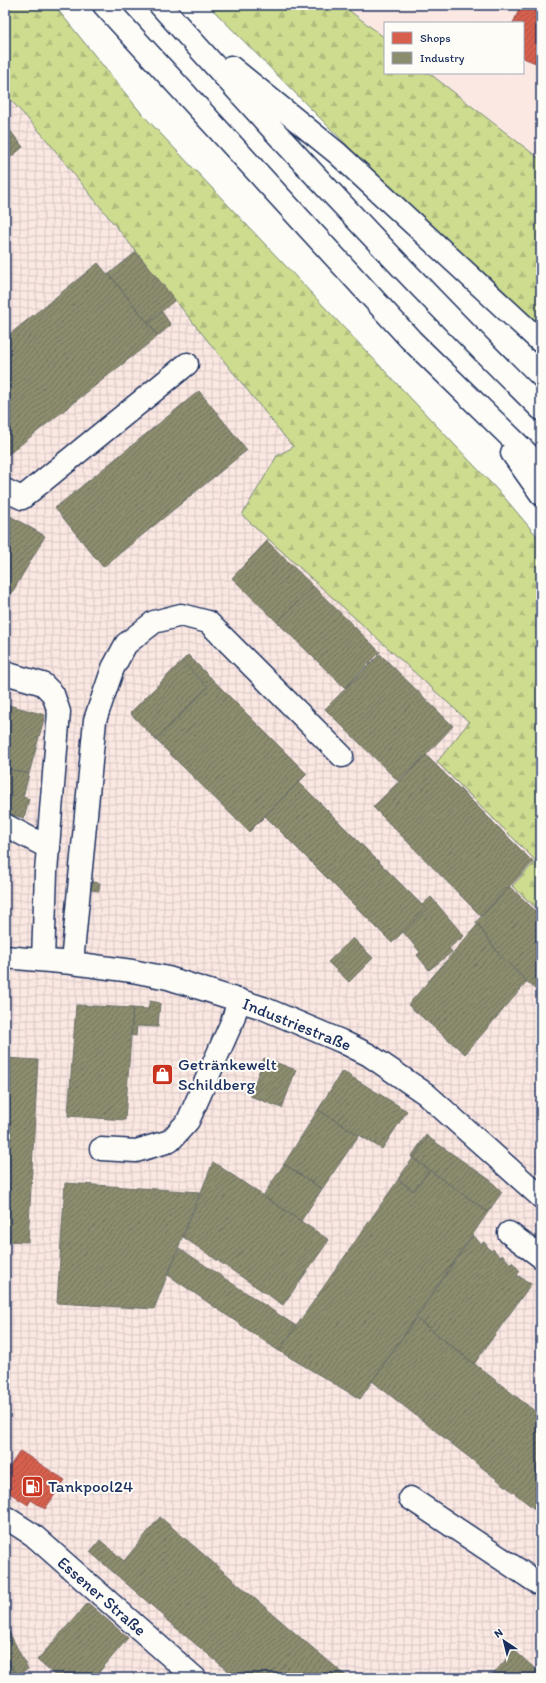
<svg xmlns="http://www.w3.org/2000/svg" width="546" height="1683" font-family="Itim,sans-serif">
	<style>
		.built { fill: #fbe8e3 }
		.industrial { fill: url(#industrial-grid) }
		.forest { fill: url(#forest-firs); stroke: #748676 }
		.shops { fill: url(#shops-hatch); stroke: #9e5152 }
		.industry { fill: url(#industry-hatch); stroke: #6a7069 }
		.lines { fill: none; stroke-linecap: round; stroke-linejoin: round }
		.minor-casing { stroke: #1b2f5e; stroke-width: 25 }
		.highway-casing { stroke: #1b2f5e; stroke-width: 25 }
		.minor { stroke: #fdfcf7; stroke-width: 22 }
		.highway { stroke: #fdfcf7; stroke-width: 22 }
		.labels { text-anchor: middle; stroke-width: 4; stroke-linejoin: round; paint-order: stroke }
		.street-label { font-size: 17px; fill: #1b2f5e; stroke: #fdfcf7 }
		.poi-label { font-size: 17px; fill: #1b2f5e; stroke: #fdfcf7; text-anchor: start }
	</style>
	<defs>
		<pattern id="industrial-grid" width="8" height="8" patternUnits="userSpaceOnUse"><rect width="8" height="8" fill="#fbe8e3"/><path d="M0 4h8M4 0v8" fill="none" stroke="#d7c7c5"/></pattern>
		<pattern id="forest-firs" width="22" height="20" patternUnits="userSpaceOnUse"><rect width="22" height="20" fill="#cedc8f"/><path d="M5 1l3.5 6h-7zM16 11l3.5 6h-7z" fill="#b0bd7e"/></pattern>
		<pattern id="shops-hatch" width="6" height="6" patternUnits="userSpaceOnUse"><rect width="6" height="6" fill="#d6604d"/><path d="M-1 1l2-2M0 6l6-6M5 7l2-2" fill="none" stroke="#ad5043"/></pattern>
		<pattern id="industry-hatch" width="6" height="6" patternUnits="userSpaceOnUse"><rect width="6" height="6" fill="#8c8c6e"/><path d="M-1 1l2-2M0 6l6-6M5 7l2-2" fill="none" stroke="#72735e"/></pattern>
	</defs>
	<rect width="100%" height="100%" fill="#fdfcf7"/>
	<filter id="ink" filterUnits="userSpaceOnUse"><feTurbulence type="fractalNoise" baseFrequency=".025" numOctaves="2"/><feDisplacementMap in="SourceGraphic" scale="8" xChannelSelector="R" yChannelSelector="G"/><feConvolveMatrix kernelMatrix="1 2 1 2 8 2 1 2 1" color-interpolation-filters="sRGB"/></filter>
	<g filter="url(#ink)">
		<!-- built -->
		<path class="built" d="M342 5H541V160L429 73H523V23H385V38Z"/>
		<!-- industrial -->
		<path class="industrial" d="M5 94 41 133 294 447 242 515 470 722 438 762 537 861 512 886 541 912V1678H5Z"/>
		<!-- forest -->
		<path class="forest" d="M5 5H54L142 114 504 497 541 541V912L512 886 536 861 437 762 469 722 242 515 277 456 293 447 41 133 5 94Z
			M208 5H342L385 38V73H429L541 160V329L416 215Z"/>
		<!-- shops -->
		<path class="shops" d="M521 5H541V65L523 58V23H513Z
			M20 1451 65 1480 45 1509 31 1500 28 1505 5 1490V1474Z"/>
		<!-- industry -->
		<path class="industry" d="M5 124 23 147 5 162Z
			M136 252 175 300 148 323 109 274Z
			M98 263 108 275 109 274 158 336 5 457V338Z
			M162 312 171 325 158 336 148 323Z
			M199 391 247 450 103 567 55 508Z
			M5 513 45 536 9 598 5 596Z
			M267 541 313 586 277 622 232 578Z
			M313 586 380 652 345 688 277 622Z
			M380 654 453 726 426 755 398 781 325 709Z
			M188 655 307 774 249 832 156 740 208 687 182 661Z
			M182 661 208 687 156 740 130 713Z
			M5 704 45 715 29 774 5 768Z
			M426 755 533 862 481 916 373 807Z
			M5 768 29 774 23 797 29 799 24 818 5 813Z
			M299 782 426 909 392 943 265 816Z
			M92 882 100 883 99 891 91 890Z
			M509 886 541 916V995L498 953 476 922Z
			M431 897 464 936 449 948 452 952 429 970 417 955 420 952 403 932 426 909 422 905Z
			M478 924 498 953 527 982 465 1054 408 1005Z
			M353 938 373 958 349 982 328 962Z
			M150 1001 160 1003 158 1027 137 1026 136 1036 131 1035 133 1008 148 1009Z
			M76 1005 133 1008 125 1120 68 1116Z
			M5 1058 38 1060 28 1242 5 1241Z
			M264 1058 296 1070 282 1108 250 1096Z
			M342 1071 407 1111 382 1149 318 1110Z
			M318 1110 359 1135 322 1189 284 1164Z
			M426 1135 428 1137 413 1158 411 1157Z
			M428 1137 490 1180 502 1192 488 1212 413 1158Z
			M413 1158 429 1170 414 1191 398 1179Z
			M213 1162 329 1240 283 1305 183 1237Z
			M284 1164 322 1189 301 1221 263 1196Z
			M429 1170 488 1212 360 1399 279 1351 398 1180 414 1191Z
			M65 1183 200 1192 154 1309 57 1303Z
			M473 1235 481 1244 484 1242 491 1251 493 1249 500 1257 503 1255 510 1264 512 1262 520 1271 517 1275 531 1284 474 1364 416 1318Z
			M179 1248 296 1326 279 1351 168 1275Z
			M416 1318 541 1416V1514L372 1381Z
			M160 1517 302 1639 349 1678H235L232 1675V1674L164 1618 165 1617 90 1552 100 1540 124 1561Z
			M88 1603 128 1638 94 1678H58L37 1660Z
			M5 1624 28 1669 16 1675 5 1653Z
			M514 1650 541 1674V1678H490Z
			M5 1653 17 1677 15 1678H5Z"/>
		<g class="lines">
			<defs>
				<path id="minor" d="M5 490 22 498 187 364
					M5 673 43 684 53 694 59 712 46 872 43 960
					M5 825 49 848
					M5 957 72 963 132 971 168 978 263 1008 341 1041 369 1055 426 1094 541 1197
					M72 963 95 720 113 668 126 644 154 622 181 615 208 622 342 756
					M101 1149 136 1151 170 1141 188 1121 232 1022 239 1000
					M509 1233 541 1257
					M410 1498 541 1585
					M5 1517 33 1535 195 1678"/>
				<path id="highway" d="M104 5 411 340 541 467
					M160 5C284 143 409 279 541 409
					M231 67 337 153 541 342
					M512 453 541 494"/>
			</defs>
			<!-- minor casing -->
			<use href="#minor" class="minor-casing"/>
			<!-- highway casing -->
			<use href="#highway" class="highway-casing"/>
			<!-- minor -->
			<use href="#minor" class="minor"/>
			<!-- highway -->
			<use href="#highway" class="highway"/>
		</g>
	</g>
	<!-- icons -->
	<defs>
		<symbol id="shop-square" viewBox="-11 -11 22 22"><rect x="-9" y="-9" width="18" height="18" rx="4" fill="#c8321e" stroke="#fdfcf7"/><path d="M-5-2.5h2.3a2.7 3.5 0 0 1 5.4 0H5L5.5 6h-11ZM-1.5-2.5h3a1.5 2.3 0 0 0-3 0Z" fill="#fff"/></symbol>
		<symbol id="fuel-square" viewBox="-11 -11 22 22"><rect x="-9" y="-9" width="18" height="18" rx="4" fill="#c8321e" stroke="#fdfcf7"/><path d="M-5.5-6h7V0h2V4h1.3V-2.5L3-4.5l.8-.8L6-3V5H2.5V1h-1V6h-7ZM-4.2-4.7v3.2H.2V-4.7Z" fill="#fff"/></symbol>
	</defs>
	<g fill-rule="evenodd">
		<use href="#shop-square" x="150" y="1062" width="25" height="25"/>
		<use href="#fuel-square" x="20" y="1474" width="25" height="25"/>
	</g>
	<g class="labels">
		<!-- street labels -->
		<g class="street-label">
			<text transform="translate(297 1024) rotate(22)" y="6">Industriestraße</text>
			<text transform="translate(102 1596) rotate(41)" y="6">Essener Straße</text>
		</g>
		<!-- poi labels -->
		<g class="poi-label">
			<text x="178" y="1070">Getränkewelt<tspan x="178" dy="20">Schildberg</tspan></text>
			<text x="48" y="1492">Tankpool24</text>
		</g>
	</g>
	<!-- margin -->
	<rect width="546" height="1683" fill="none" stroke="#fdfcf7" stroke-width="20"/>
	<rect x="10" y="10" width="526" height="1663" fill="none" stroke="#1b2f5e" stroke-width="1.5" filter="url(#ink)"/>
	<!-- legend -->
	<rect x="384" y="22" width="140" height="52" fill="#fdfcf7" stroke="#a3aaba"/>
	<rect x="392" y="32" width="20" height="12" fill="#d6604d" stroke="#a3aaba"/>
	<text x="420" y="42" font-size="12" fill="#1b2f5e">Shops</text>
	<rect x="392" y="52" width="20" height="12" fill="#8c8c6e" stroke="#a3aaba"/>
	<text x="420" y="62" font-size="12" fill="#1b2f5e">Industry</text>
	<!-- north arrow -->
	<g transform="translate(504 1641) rotate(325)" stroke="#fdfcf7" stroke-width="3" paint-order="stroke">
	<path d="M0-3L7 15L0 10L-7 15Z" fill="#1b2f5e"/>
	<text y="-6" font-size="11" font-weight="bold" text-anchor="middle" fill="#1b2f5e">N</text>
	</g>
</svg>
